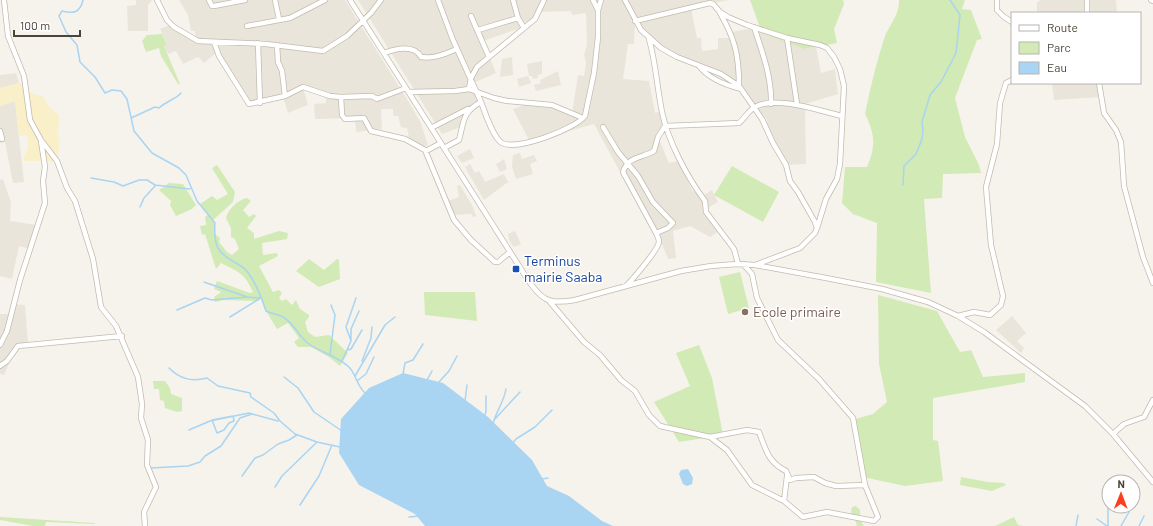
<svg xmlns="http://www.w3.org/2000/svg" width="1153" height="526" font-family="Barlow,sans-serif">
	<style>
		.residential { fill: #eae5da }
		.green { fill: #d2eab5 }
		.sand { fill: #f9efc9 }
		.water { fill: #a9d4f2 }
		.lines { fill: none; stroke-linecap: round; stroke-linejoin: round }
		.stream { stroke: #a9d4f2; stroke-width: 1.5 }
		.minor-casing { stroke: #c2bbae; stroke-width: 6 }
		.minor { stroke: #fff; stroke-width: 4.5 }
		.transit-dot { fill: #1a4fb4; stroke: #fff; stroke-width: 1.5 }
		.education-dot { fill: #8d6e63; stroke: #fff; stroke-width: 1.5 }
		.labels { text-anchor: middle; stroke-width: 3; stroke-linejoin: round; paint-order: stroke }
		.transit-label { font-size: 14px; fill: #164399; stroke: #fff; text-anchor: start }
		.education-label { font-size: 14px; fill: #785e54; stroke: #fff; text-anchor: start }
	</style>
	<rect width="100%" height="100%" fill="#f6f3ec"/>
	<!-- residential -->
	<path class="residential" d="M136 0H152L148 5V31H128L127 6 136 5Z
		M179 0H345L410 104 421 123 428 145 419 148 410 143 407 128 401 127 398 116H393V109H381L382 129 356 132 355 118 315 119 314 104 326 103V95L303 88 308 105 288 113 283 97 248 106 221 60 217 57 216 53 204 63 198 57 183 64 176 51 168 54 164 46 167 44 160 29 172 24 196 40 195 31H191L188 15Z
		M358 0H728L691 8 697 38H701L702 51 718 49V38H733L731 32 754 28 804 49 816 47 821 73 835 69 838 94 805 104 806 164 785 165 772 139 766 118 753 103 730 82 661 48 635 21 634 44H628L623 79 649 81 655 113 662 111 665 127 658 137 669 163 678 161 692 190 701 197 712 190 718 202 704 210 720 230 710 237 690 226 673 231 676 258 668 259 660 239 657 240 594 124 530 142 513 109 532 102 552 105 572 113 578 75 584 76 586 63 584 55 587 45 586 13 572 15 571 11 539 12 530 21 519 23 520 28 483 41 496 73 473 83 479 101 464 114 461 127 442 134Z
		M1041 0H1116L1117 13H1037V2Z
		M512 57 513 75 500 77 502 59Z
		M542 61V74L538 75V78L533 79 532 76H529L527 64Z
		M558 71 561 85 536 91 534 85 541 83 540 80Z
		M16 73 19 83 0 88V75Z
		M528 76 531 83 519 87 517 79Z
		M1052 83H1098L1101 97 1054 100Z
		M15 101 24 182 13 183 5 142 0 143V106Z
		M470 149 474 158 462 163 457 156Z
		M520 153 522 159 534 155 537 161 530 164 533 174 516 179 512 167 513 155Z
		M504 159 507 169 500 172 496 164Z
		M470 164 475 173 479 171 485 182 504 174 508 182 484 200 465 167Z
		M3 179 11 202 10 221 37 225 31 249 19 246 12 279 0 276V180Z
		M460 185 473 207 476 216 472 217V214L453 215 448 201 459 197 457 186Z
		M515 231 521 244 514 247 509 240 508 234Z
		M12 304 25 305 28 344 16 347 4 375 0 374V314H10Z
		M1012 316 1026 333 1017 341 1024 348 1021 353 996 330Z"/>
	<!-- green -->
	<path class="green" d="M750 0H843L844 4 834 29 837 43 804 49 762 33Z
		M899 0H965L962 9 971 10 982 39 977 40 955 98 965 137 979 165 981 173 943 174 942 198 924 199 931 293 876 282 877 223 853 214 842 203 845 167H867C876 147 875 133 865 114 870 89 876 64 884 39 888 26 900 15 899 0Z
		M162 34 167 45 164 46 180 84H178L161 56 159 48 146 52 142 41 147 35Z
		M217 165 235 192 233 202 213 220 215 223V234L220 238 219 242 227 252 232 255 239 249 235 239 231 237V228L226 218C228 209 238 200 247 198L251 201 243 210 249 217 254 214 256 216 247 228 254 233V239L279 231 288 233 287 239 262 243 263 255 277 253 278 256 259 266 273 292 279 290 282 293 279 298 282 301 286 299 292 305 296 300 300 309 309 315V317L305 322 308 332 315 337 329 335 348 353 340 366 329 357 311 347H298L294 342 299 338 288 323 277 329 266 311 261 299 257 301 224 300 215 302 214 297 221 292 214 289 217 281 250 293 253 292C245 273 237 271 221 263L216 269 205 234 202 235 200 226 206 225 205 217 208 215 200 204 212 196 217 200 228 194 212 168Z
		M732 166 779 192 763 222 714 195Z
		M169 183 183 184 196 205 192 209 176 216 170 205 171 201 159 190Z
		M309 259 324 270 337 259 339 260 340 279 319 287 296 271Z
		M740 272 749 308 728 314 719 277Z
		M424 292H475L477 321 425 315Z
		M878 295 937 311 960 352 971 350 983 377 1025 373V382L933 398V440L938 441 943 481 905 486 863 477 852 420 873 414 887 402 879 364Z
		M699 345 712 378 723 435 679 442 654 402 690 386 676 353Z
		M153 381H165L170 388 171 394 182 398V411L177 412 165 408 164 401 160 400 159 389H154Z
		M961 477 988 482 1004 483 1006 485 992 491 960 485Z
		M856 506 860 510V520L864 526H857L855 519 851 514 852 507Z
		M0 517 95 523V524L46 522 45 526H33L0 520Z
		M1014 517 1018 525 1023 526H995Z"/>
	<!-- sand -->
	<path class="sand" d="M19 83H25L26 88C32 93 35 96 43 96L48 106 59 115 58 137 60 140 57 161H24V156L28 148 27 135 19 136 15 101 0 106V88Z"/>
	<!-- water -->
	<path class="water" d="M403 373 443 383 488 417 532 460 547 486 569 496 602 521 613 526H425L415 514 359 485 339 453 341 419 369 388Z
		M688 469 693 478 692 484 687 486 683 484 679 474 681 470Z"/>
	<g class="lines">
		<!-- stream -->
		<path class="stream" d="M83 0C80 13 73 14 62 11L59 16 66 32 77 45 80 62 95 77 105 93 112 90 121 91 127 99 134 131 152 153 179 168 186 175 197 201 215 223C213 249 219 254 241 266 253 273 262 299 266 311 271 314 278 314 283 317 294 323 299 337 309 344 322 353 337 356 349 367 356 374 357 386 365 393
			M131 118 155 107 159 108C166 101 175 100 181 93
			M91 178 114 182 123 186 139 180H147L155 185 190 189
			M903 185 904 166 916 154 922 139 923 131 922 122 930 95 941 82 956 53 960 15 950 0
			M140 207 144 198 155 186
			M204 282 247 297 261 298
			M177 310 205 298 212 300 247 297
			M230 317 259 299
			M351 340V329L359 311
			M347 350 351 349 362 330
			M330 354 335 315 331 305
			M342 361 351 341 346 327 356 298
			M362 361 371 338 372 327
			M169 368C180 379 191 382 207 378L218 386 250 393 251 397 274 413 280 421 295 434 317 442 340 447
			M403 374 405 363 413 360 423 344
			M355 376 385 325 395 317
			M284 377 298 388 314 412 342 431
			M427 380 432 371
			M357 381 366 374 374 357
			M439 382 449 371 457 356
			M465 401 467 385
			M233 416 234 421 229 423 224 430 217 433 212 420Z
			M484 416 486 412V396
			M494 420 520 392
			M493 424C496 411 504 402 506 389
			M189 430 210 421 249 413 252 414
			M512 444 516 439 535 427 552 410
			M151 468 188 466 200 462 205 456 221 446 240 418 252 414 278 421
			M242 476 255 458 263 455 278 444 289 440 297 435
			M542 479 548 478
			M275 487 282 476 317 442
			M300 505 319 476 332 445
			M409 517 419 516
			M1097 519 1107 526
			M1076 526 1078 515
			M1108 526V508
			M1121 526 1129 512
			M1139 526 1144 516"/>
		<defs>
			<path id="minor" d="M4 0 8 36 24 76 30 120 41 140 57 161 67 188 75 201 93 259 101 307 116 326 138 377 142 404 141 418 148 440 147 465 156 487 144 512 145 526
				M157 0 167 20 174 27 198 41 266 44 323 51 347 36 371 13 381 0
				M209 0 212 6H214L245 0
				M275 0 279 19
				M350 0 526 277C541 300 548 305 575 300L681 271 711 266 737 264 755 265 826 278 882 289 928 302 958 316 984 332 1085 406 1113 434 1153 482
				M438 0 453 40 481 102C462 112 464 122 459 140L444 148
				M513 0 518 18 524 28
				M625 0 641 30 661 48 677 57 721 74 739 86 762 119 773 143 786 165 790 181 798 192 815 222 817 228 815 233 800 248 755 265
				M997 0V10L1004 17 1012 22
				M1151 0 1153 1
				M598 10 601 0
				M720 13C735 39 739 55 739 86
				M1087 13V0
				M471 16 489 57
				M635 21 710 3 713 4 720 12 728 17 747 25 787 38 820 45 827 48 834 57 840 69 844 86 840 164 837 179 826 199 817 228
				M247 26 290 18 325 0
				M754 27C762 51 772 78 771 104
				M478 30 518 18
				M787 38 797 104
				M649 39C656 63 657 88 662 112 668 141 687 177 705 201L706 212 734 249 738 264
				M214 42 219 56 249 104 285 96 303 87 330 96 341 97 342 115 345 119 364 118 371 131 405 139 425 150 454 220 471 240 495 262H498L510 252
				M258 43 260 103
				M277 45 278 62 282 71 285 96
				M384 53C395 49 414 44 421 57 434 59 445 54 457 49
				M699 66C709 79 725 85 741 89
				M1099 83 1104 113 1116 130 1121 142 1124 186 1143 257 1153 283
				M469 89 471 78 477 67 535 19 544 0
				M409 92 455 91 469 89 494 98 507 101 552 105 583 118
				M341 97 372 96 377 99 406 88
				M481 102C485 112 493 138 502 143 517 151 575 129 585 116L594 73 598 37V10L593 0
				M603 127 618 152 638 176 653 202 673 223 668 228 656 233C657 235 659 239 659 242 658 250 633 279 626 286
				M431 128 468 109
				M0 131 2 139
				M426 151 441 143
				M656 233 623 172C628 156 642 158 654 151L658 137 665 126 739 123C745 118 749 109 757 106 778 96 820 111 842 116
				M550 302 584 342 600 355 621 380 635 391 649 415 660 426 710 437 747 430 759 432C766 450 768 462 786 471L790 480 796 478 814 477 825 483 836 486 865 485 853 418 819 379 778 340 757 298 752 274 743 264
				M958 316 974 312 990 315 1001 305 1003 296 991 245 986 187 997 144 1000 103 1006 83 1012 80
				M0 345 7 331 20 280 45 203 43 181 45 167 41 141
				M0 366 7 361 18 346 122 336
				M1113 434 1124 424 1144 417 1153 400
				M710 437 727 450 752 485 784 501 803 517 827 512 874 521 878 517 865 485
				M784 501 787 476"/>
		</defs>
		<!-- minor casing -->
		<use href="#minor" class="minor-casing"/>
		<!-- minor -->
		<use href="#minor" class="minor"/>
	</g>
	<!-- markers -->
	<rect class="transit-dot" x="512" y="265" width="8" height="8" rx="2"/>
	<circle class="education-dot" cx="745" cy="312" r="4"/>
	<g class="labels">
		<!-- transit labels -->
		<g class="transit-label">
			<text x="524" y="266">Terminus<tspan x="524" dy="16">mairie Saaba</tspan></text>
		</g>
		<!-- education labels -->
		<g class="education-label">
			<text x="753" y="317">Ecole primaire</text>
		</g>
	</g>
	<!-- legend -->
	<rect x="1011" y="12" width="130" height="72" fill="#ffffff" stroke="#b7b4b0"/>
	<rect x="1019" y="25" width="20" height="6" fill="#ffffff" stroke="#b7b4b0"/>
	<text x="1047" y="32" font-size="12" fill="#4b4439">Route</text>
	<rect x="1019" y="42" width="20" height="12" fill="#d2eab5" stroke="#b7b4b0"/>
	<text x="1047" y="52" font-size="12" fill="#4b4439">Parc</text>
	<rect x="1019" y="62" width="20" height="12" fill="#a9d4f2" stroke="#b7b4b0"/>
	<text x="1047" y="72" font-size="12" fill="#4b4439">Eau</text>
	<!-- north arrow -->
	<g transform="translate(1121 494) rotate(1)"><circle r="19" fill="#ffffff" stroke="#b7b4b0"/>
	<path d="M0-3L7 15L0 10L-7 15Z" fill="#fc3f1d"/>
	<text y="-6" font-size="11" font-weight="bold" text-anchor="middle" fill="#4b4439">N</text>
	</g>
	<!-- scale -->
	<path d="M14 30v6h66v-6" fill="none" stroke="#4b4439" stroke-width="2"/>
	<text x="20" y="30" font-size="12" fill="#4b4439" stroke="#ffffff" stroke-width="3" paint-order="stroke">100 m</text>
</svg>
